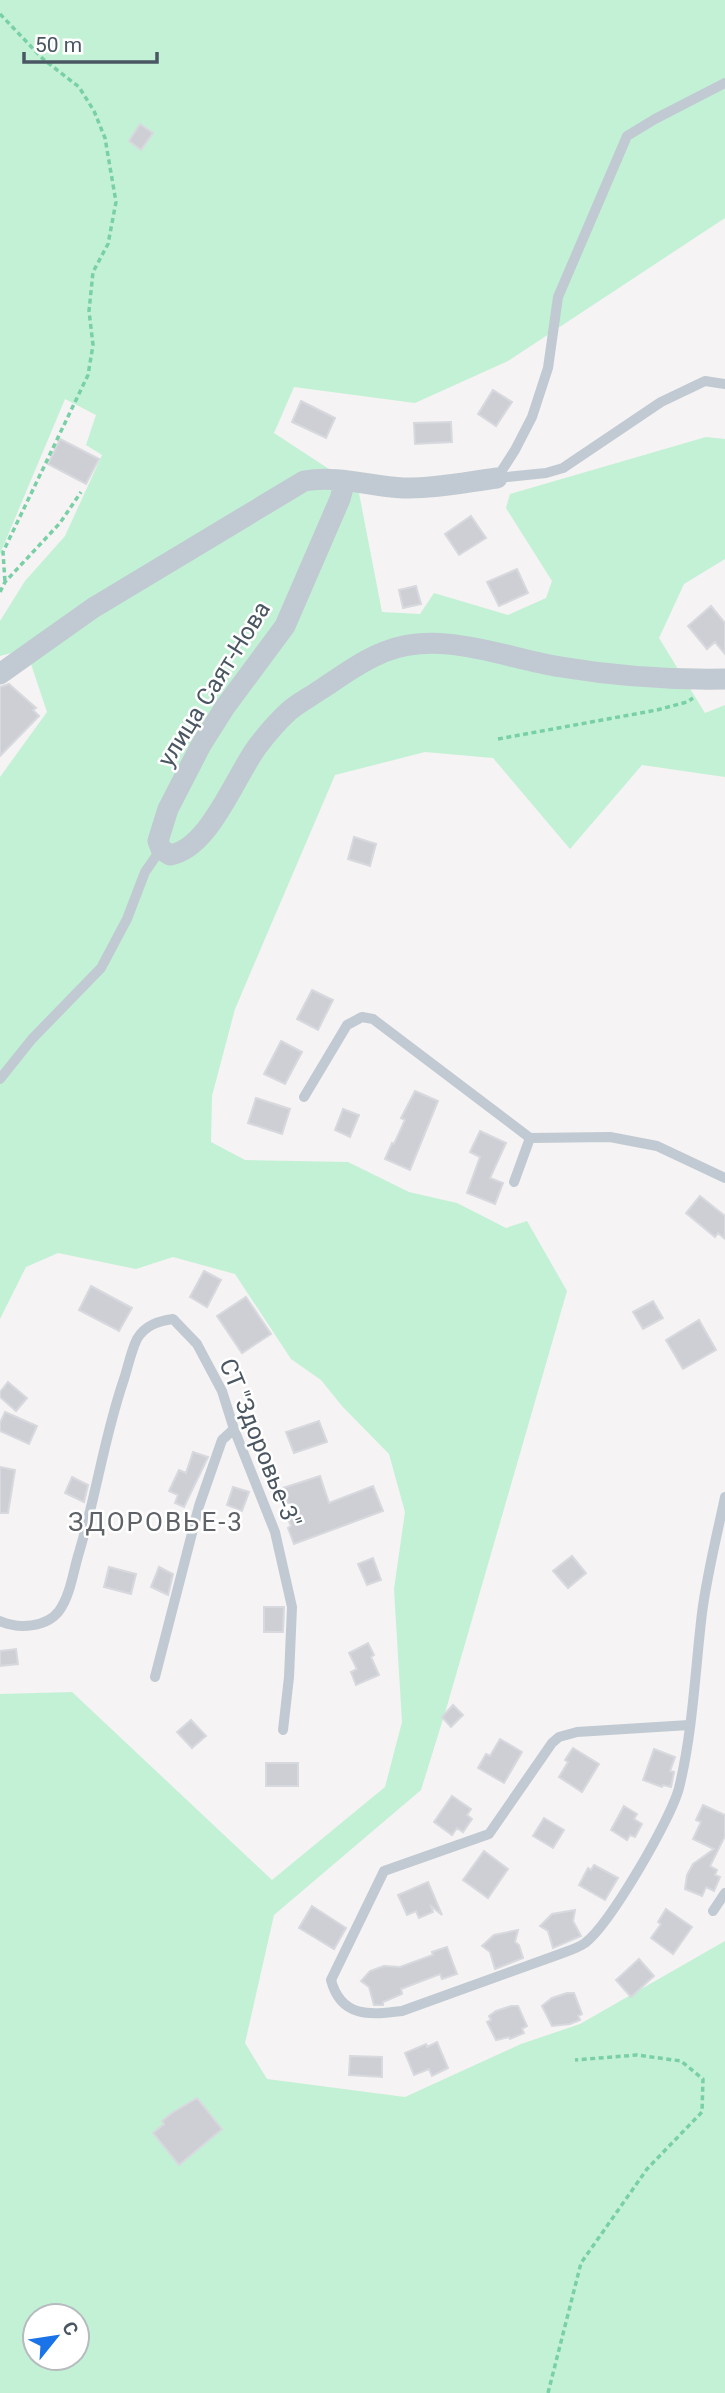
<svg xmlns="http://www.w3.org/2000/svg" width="725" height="2393" font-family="Roboto,sans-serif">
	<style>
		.green { fill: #c3f1d5; fill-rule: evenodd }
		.building { fill: #cdcfd5; stroke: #d7d9de; stroke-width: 2 }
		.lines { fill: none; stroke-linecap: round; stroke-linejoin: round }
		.path { stroke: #7ad0a6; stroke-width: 3.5; stroke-dasharray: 5 3.5; stroke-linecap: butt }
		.service { stroke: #c1cad2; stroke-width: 10 }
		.minor { stroke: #c1cad2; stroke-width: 21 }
		.labels { text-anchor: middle; stroke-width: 5; stroke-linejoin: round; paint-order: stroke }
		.street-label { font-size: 24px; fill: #4a5661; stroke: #fff }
		.neighbourhood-label { font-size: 26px; letter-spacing: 2px; fill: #5f6368; stroke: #fff }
	</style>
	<rect width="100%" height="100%" fill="#f5f3f3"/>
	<!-- green -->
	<path class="green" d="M0 0H725V218L508 361 415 403 294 387 274 433 358 488 382 612 420 614 434 593 508 615 546 598 552 581 506 508 510 494 706 437 725 439V559L684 584 659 638 705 713 725 705V777L642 765 570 849 493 758 425 752 335 775 235 1009 212 1096 211 1142 245 1160 348 1162 409 1192 457 1203 506 1228 527 1221 567 1291 447 1706 421 1790 274 1915 245 2043 267 2079 405 2097 521 2044 580 2024 725 1941V2393H0V1694L72 1692 272 1880 385 1787 402 1722 394 1589 405 1512 389 1454 342 1406 321 1380 291 1359 235 1274 173 1257 136 1269 58 1253 26 1267 0 1319V777L47 712 26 649 0 656V621L25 581 65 536 102 455 86 445 96 415 65 399 0 554ZM35 2316H77V2358H35Z"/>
	<!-- building -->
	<path class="building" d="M140 124 153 133 141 150 129 141Z
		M493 390 512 402 496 426 478 414Z
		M301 401 335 418 326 438 292 422Z
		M451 422 452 442 415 444 414 423Z
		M60 439 99 459 86 484 48 464Z
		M471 516 486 538 459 555 445 534Z
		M517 569 528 593 499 606 487 582Z
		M416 586 421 604 403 608 399 590Z
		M711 606 725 623V654L715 642 707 649 688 626Z
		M9 684 36 708 33 710 39 716 0 756V687Z
		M354 837 376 844 370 866 348 859Z
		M312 990 333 1000 318 1030 297 1019Z
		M281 1041 302 1052 285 1084 264 1074Z
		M415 1091 438 1101 410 1170 385 1159 392 1143 394 1144 405 1120 401 1118Z
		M256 1098 290 1109 282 1134 248 1123Z
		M343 1109 359 1115 350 1137 335 1130Z
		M480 1131 506 1143 490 1178 503 1183 495 1204 467 1193 480 1157 470 1152Z
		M700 1196 725 1216V1239L718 1233 715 1237 686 1213Z
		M204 1271 221 1280 207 1307 190 1297Z
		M91 1286 132 1308 119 1331 79 1310Z
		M246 1297 271 1334 242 1353 217 1316Z
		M653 1301 663 1318 643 1329 633 1312Z
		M699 1320 716 1350 683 1369 666 1340Z
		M8 1382 27 1398 16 1411 0 1397V1392Z
		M5 1412 37 1426 29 1444 0 1431V1423Z
		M319 1421 327 1442 294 1453 286 1432Z
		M193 1452 208 1457 184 1507 175 1503 178 1495 169 1491 179 1470 186 1473Z
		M0 1467 15 1470 8 1513H0Z
		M320 1476 329 1503 373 1486 383 1511 294 1544 288 1528 291 1526 287 1517 292 1515 283 1488Z
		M72 1477 88 1485 84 1502 65 1493Z
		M233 1487 249 1492 242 1511 227 1505Z
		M572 1556 586 1573 568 1588 553 1571Z
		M373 1558 381 1580 367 1585 358 1564Z
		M109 1567 136 1574 131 1594 104 1587Z
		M159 1567 173 1574 168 1595 151 1587Z
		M264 1607H284L283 1632H264Z
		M368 1643 374 1655 371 1657 379 1675 356 1685 351 1672 357 1669 349 1653Z
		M16 1649 18 1664 0 1666V1651Z
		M453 1705 463 1715 451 1727 442 1717Z
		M191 1720 206 1736 192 1748 177 1732Z
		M500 1739 522 1752 504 1783 478 1768 486 1754 490 1756Z
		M573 1748 599 1764 582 1792 559 1777 568 1762 565 1760Z
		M654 1749 675 1757 670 1771 674 1772 671 1787 663 1785 662 1787 643 1780Z
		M266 1763H298V1786H266Z
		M452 1796 471 1809 467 1815 472 1819 463 1832 457 1828 452 1835 434 1822Z
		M703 1805 725 1815V1836L710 1866 717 1870 715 1875 720 1877 714 1891 706 1887 702 1896 685 1889 687 1875 693 1864 714 1849 693 1839 701 1822 696 1820Z
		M624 1806 637 1814 634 1819 642 1824 635 1837 630 1835 627 1840 611 1830Z
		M544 1818 564 1830 553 1848 533 1836Z
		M484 1851 508 1869 488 1898 463 1880Z
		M594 1865 618 1878 605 1900 579 1885 588 1868 591 1870Z
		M428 1882 442 1915 431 1906 433 1912 419 1918 416 1911 407 1915 398 1895Z
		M312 1906 346 1928 334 1949 299 1928Z
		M666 1909 692 1927 673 1954 651 1938 661 1924 658 1922Z
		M575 1910 573 1921 581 1936 553 1948 548 1931 540 1926 552 1914Z
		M518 1930 515 1942 519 1945 523 1958 495 1969 490 1952 482 1946 494 1935Z
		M447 1947 457 1974 442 1979 440 1974 401 1989 402 1994 383 2002V2005H374L369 1987 361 1981 370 1971 384 1966 400 1967 433 1955 432 1952Z
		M639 1959 654 1976 631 1997 616 1980Z
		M567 1993H574L582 2014 578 2016 580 2020 570 2024 552 2026 542 2006 552 1998Z
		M511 2006H518L527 2026 522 2029 524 2033 510 2039 509 2037 496 2040 487 2022 491 2020 489 2016 496 2011Z
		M437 2042 448 2068 432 2076 429 2069 414 2075 405 2053 426 2044 427 2047Z
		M350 2056 382 2057V2077L349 2075Z
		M197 2098 222 2129 179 2165 153 2133 164 2124 162 2121 172 2113Z"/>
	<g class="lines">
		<!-- path -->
		<path class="path" d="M0 14 43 59 79 87 94 111 105 138 116 202 108 244 93 272 89 311 93 345 88 375 3 552 5 582
			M0 592 5 582 60 523 81 492
			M498 739 657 710 687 702 693 698
			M548 2393 581 2263 647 2169 702 2112 703 2079 681 2061 637 2055 575 2060"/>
		<!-- service -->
		<path class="service" d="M497 478 515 450 532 417 548 368 558 297 627 136 655 119 725 83
			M497 478 546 473 563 468 661 402 705 381 725 384
			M0 1079 32 1039 101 968 127 919 145 872 161 849
			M304 1097 347 1025 362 1017 373 1019 530 1138
			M514 1182 530 1138 610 1137 657 1146 725 1178
			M0 1621C18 1629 46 1628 59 1611 70 1596 73 1573 78 1556 96 1497 104 1437 124 1379 128 1367 131 1351 137 1339 145 1325 159 1321 173 1319L197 1344 222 1391 234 1429 275 1532 292 1607 289 1677 283 1730
			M155 1677 199 1506 222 1440 234 1429
			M689 1725 577 1732 559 1737 552 1743 489 1834 384 1871 331 1980C341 2018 370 2015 402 2011L560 1954C568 1951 578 1948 585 1943 610 1924 671 1819 679 1788 693 1731 695 1671 702 1613 707 1574 717 1535 725 1497
			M713 1911 725 1893"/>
		<!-- minor -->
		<path class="minor" d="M345 481 340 499 285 626 225 707 201 745 168 809 158 841 161 849 170 855C209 849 235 777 257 747 266 735 278 721 289 711 298 703 310 697 320 690 340 677 361 661 384 652 441 629 504 658 561 667 615 676 670 680 725 679
			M0 674 93 608 304 481C337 475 370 486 403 488 434 489 466 482 497 478"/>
	</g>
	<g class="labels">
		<!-- street labels -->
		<g class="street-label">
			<text transform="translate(214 684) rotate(-58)" y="8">улица Саят-Нова</text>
			<text transform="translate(260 1443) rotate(68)" y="8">СТ "Здоровье-3"</text>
		</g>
		<!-- neighbourhood labels -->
		<g class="neighbourhood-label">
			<text x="156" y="1531">ЗДОРОВЬЕ-3</text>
		</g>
	</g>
	<!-- north arrow -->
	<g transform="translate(56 2337) rotate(60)"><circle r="33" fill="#ffffff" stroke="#b7bbc0" stroke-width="2"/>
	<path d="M0-5L12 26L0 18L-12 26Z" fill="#1a73e8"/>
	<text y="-10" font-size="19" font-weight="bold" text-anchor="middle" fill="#4a5661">С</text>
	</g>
	<!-- scale -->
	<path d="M24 52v10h133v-10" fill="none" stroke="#4a5661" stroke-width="3.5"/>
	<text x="35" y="52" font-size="21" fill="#4a5661" stroke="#ffffff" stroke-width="5" paint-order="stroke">50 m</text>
</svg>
